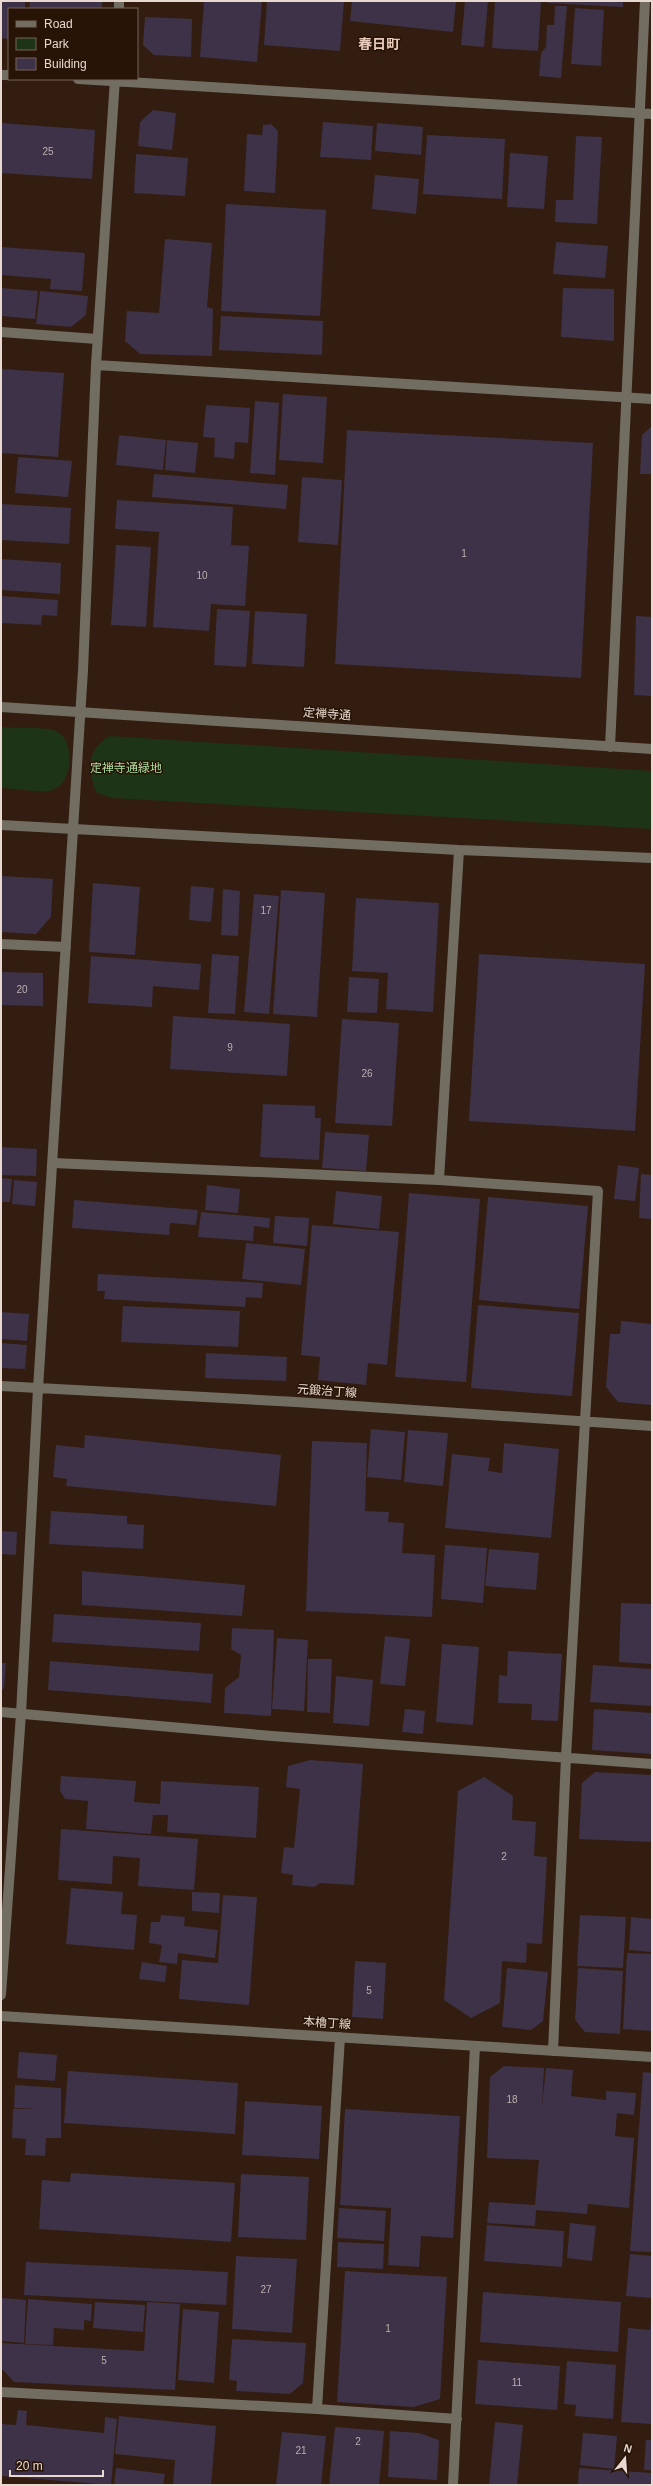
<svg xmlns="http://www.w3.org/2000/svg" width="653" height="2486" font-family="Helvetica,'Noto Sans JP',sans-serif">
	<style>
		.green { fill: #1d3417 }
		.building { fill: #3d3247 }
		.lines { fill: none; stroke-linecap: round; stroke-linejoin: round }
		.minor { stroke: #716d61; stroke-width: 10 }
		.labels { text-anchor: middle; stroke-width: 3; stroke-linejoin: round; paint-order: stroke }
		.number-label { font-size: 10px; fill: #bdafae }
		.street-label { font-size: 12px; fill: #e8d9d0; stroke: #281407 }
		.park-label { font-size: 12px; fill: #acdc9f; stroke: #281407 }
		.quarter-label { font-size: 14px; font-weight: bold; fill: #e9cbbb; stroke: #281407 }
	</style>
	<rect width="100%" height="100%" fill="#331d10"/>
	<!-- green -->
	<path class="green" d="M1 727C12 728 48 727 56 731 76 740 73 783 53 790 43 794 13 788 1 788Z
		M110 736 652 771V829L112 798 97 793C86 770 87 749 110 736Z"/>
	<!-- building -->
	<path class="building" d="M1 1H25V9H9V39L1 38Z
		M30 1H102V9H29Z
		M204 1H262L257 62 200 57Z
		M267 1H344L340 51 264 45Z
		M352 1H456L453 32 350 21Z
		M465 1H488L484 47 461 45Z
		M495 1H541L538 51 492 48Z
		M547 1H623V7L547 3Z
		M555 6H567L561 78 539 76 541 53 546 47 547 25H554Z
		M575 8 604 10 601 66 571 64Z
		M145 17 192 19 191 57 154 55 143 45Z
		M153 110 176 113 172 150 138 146 140 122Z
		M323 122 373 126 371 160 320 157Z
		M1 123 95 130 92 179 1 173Z
		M377 123 423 127 421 155 375 151Z
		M271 124 278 131 275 193 244 191 247 134 262 135 263 125Z
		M427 135 505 139 502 199 423 194Z
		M576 136 602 137 597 224 555 222 556 200H573Z
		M510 153 548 156 544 209 507 207Z
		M136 154 188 158 185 196 134 193Z
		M375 175 419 179 416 214 372 209Z
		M226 204 326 210 320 316 221 311Z
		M165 239 212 243 207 307 213 309 212 356 140 354 125 341 127 311 159 313Z
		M556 242 608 246 605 278 553 274Z
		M1 247 85 253 82 291 50 289 51 279 1 275Z
		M1 288 38 291 35 319 1 316Z
		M563 288 614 289V341L561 337Z
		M40 291 88 296 86 315 71 327 36 324Z
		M221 316 323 321 322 355 219 350Z
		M1 369 64 373 58 457 1 453Z
		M283 394 327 397 323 463 279 460Z
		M255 401 279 403 275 475 250 473Z
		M206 405 250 408 248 443 235 442 234 459 214 457 215 438 203 437Z
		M652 426V474H640L642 435Z
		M347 430 593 443 581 678 335 664Z
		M119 435 166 440 163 470 116 465Z
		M167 440 198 443 195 473 165 470Z
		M18 457 72 461 68 497 15 493Z
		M154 474 288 485 286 509 152 497Z
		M302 477 342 480 338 545 298 542Z
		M117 500 233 507 231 545 249 546 245 606 211 604 209 631 153 627 159 532 115 529Z
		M1 504 71 508 69 544 1 540Z
		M116 545 151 547 146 627 111 625Z
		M1 559 61 563 60 594 1 590Z
		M1 596 58 600 57 616 42 615 41 625 1 623Z
		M217 609 250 611 246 667 214 665Z
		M255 611 307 614 304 667 252 664Z
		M636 616 652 617V696L634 695Z
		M1 876 53 879 51 917 36 934 1 932Z
		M93 883 140 887 135 955 89 952Z
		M191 886 214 888 211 922 189 920Z
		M223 889 240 891 238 936 221 935Z
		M281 890 325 893 317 1017 273 1014Z
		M254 894 279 896 269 1014 244 1012Z
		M356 898 439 903 433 1012 386 1009 388 973 352 971Z
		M212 954 239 956 235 1014 208 1013Z
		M479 954 645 964 635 1131 469 1121Z
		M91 956 201 964 199 990 153 986 152 1007 88 1003Z
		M1 972 43 973V1006L1 1005Z
		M349 977 379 979 377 1013 347 1012Z
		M173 1016 290 1024 287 1076 170 1069Z
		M342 1019 399 1023 392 1126 335 1123Z
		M263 1104 315 1106V1118H321L319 1160 260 1157Z
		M325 1132 369 1135 366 1171 322 1168Z
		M1 1147 37 1149 36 1176 1 1175Z
		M618 1165 639 1168 635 1201 614 1199Z
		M641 1174 652 1175V1219L639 1218Z
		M1 1178 12 1179 10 1202H1Z
		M14 1180 37 1182 35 1206 12 1204Z
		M207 1185 240 1189 238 1213 205 1210Z
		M336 1191 382 1196 379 1229 333 1224Z
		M409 1193 480 1199 466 1382 395 1377Z
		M488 1197 588 1206 579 1309 479 1300Z
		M74 1200 198 1210 196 1225 170 1223 169 1235 72 1228Z
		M201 1212 270 1218 269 1228 254 1226 253 1241 198 1237Z
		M275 1216 309 1218 307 1246 273 1243Z
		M312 1225 399 1232 387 1365 368 1363 366 1385 318 1380 320 1357 301 1355Z
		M246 1243 305 1249 301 1285 242 1279Z
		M98 1274 263 1283 262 1298 246 1297 245 1307 104 1299 105 1291H97Z
		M478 1305 579 1313 572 1396 471 1388Z
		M123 1306 240 1311 238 1347 121 1342Z
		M1 1312 29 1314 27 1341 1 1339Z
		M621 1321 652 1324V1405L618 1402 606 1387 610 1334H620Z
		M1 1343 27 1345 25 1369 1 1368Z
		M206 1353 287 1357 286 1381 205 1378Z
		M371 1429 405 1432 401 1480 367 1477Z
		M408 1430 448 1433 443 1486 404 1482Z
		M85 1435 281 1455 276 1506 66 1486 67 1479 53 1477 56 1445 84 1448Z
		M312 1441 367 1443 365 1511 389 1512 388 1522 404 1523 402 1553 435 1555 432 1617 306 1611Z
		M504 1443 559 1449 551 1538 445 1528 452 1454 490 1458 488 1471 502 1473Z
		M51 1511 127 1516V1524L144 1525 143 1549 49 1544Z
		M1 1531 17 1532 16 1555 1 1554Z
		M445 1545 487 1548 483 1603 441 1599Z
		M489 1549 539 1553 536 1590 485 1586Z
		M82 1571 245 1585 242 1616 82 1605Z
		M621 1603 652 1604V1664L619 1662Z
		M54 1614 201 1623 199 1651 52 1642Z
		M232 1628 274 1630 271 1716 224 1713 225 1688 239 1677 241 1655 231 1649Z
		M385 1636 410 1639 405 1686 380 1684Z
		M277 1638 308 1640 304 1711 272 1709Z
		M442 1644 479 1647 473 1725 436 1722Z
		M508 1651 562 1654 558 1721 531 1720 532 1704 498 1703 499 1675 507 1676Z
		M308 1659H332L330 1713 307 1712Z
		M50 1661 213 1674 211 1703 48 1690Z
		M1 1663H6L4 1688 1 1691Z
		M593 1665 652 1669V1706L590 1702Z
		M336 1676 373 1680 369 1726 333 1723Z
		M405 1709 425 1711 423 1734 402 1732Z
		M594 1709 652 1713V1754L592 1750Z
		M310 1760 363 1764 354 1885 320 1883 314 1887 292 1885 293 1875 281 1873 284 1847 294 1848 300 1789 286 1787 288 1766Z
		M595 1772 652 1775V1842L579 1839 582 1783Z
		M61 1776 136 1781 134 1802 160 1804 161 1781 259 1787 256 1838 167 1832 168 1815H153L151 1834 86 1829 88 1801 65 1799 60 1791Z
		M484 1777 513 1796 512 1820 536 1822 534 1856 547 1857 542 1944 527 1943 526 1963 502 1961 500 2003 471 2018 444 2000 458 1791Z
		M61 1829 198 1839 194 1890 138 1886 140 1858 113 1856 112 1884 58 1880Z
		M71 1888 123 1892 121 1914 137 1915 134 1950 66 1944Z
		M192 1892 220 1893 219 1913 192 1911Z
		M223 1895 257 1897 249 2005 179 1999 182 1960 218 1963Z
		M161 1915 185 1917 184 1926 218 1930 215 1958 178 1953 177 1964 159 1962 162 1945 149 1943 151 1922H160Z
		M580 1915 626 1917 623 1968 577 1966Z
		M631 1917 652 1919V1952L629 1950Z
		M627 1953 652 1954V2031L623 2029Z
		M355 1961 386 1963 383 2019 352 2017Z
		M142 1962 167 1966 165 1982 139 1979Z
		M507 1968 548 1972 543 2021 531 2030 502 2027Z
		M578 1968 623 1971 620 2034 585 2032 575 2020Z
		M19 2052 57 2055 55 2081 17 2078Z
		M504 2066 544 2068 542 2106 546 2068 573 2070 571 2096 606 2100V2091L636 2093 634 2115 617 2113 615 2136 634 2138 629 2208 588 2204 587 2214 536 2210 535 2226 487 2223 489 2202 535 2205 539 2160 487 2158 490 2077Z
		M68 2071 238 2083 235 2134 64 2123Z
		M643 2072 652 2073V2252L630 2251Z
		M15 2085 61 2088V2138H46L45 2156 25 2155 26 2139 12 2138 13 2109H39L14 2108Z
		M245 2101 322 2106 319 2159 242 2155Z
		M345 2109 460 2116 453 2238 421 2236 419 2267 388 2265 391 2208 340 2205Z
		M71 2173 235 2183 231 2242 39 2229 42 2180 70 2182Z
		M241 2174 309 2177 306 2240 238 2237Z
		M339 2208 386 2211 384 2241 337 2238Z
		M570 2223 596 2226 592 2261 567 2258Z
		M487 2225 564 2231 562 2267 484 2261Z
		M338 2242 384 2244 383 2269 337 2267Z
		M630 2254 652 2256V2298L626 2296Z
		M236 2256 297 2259 292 2333 232 2329Z
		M26 2262 228 2272 226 2305 24 2295Z
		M345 2271 447 2277 440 2399 414 2407 337 2402Z
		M483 2292 621 2302 618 2352 480 2342Z
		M2 2298 26 2300 24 2343 1 2341Z
		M28 2299 92 2304 91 2321 84 2320V2330L54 2328 53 2345 25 2344Z
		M95 2302 145 2305 143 2332 93 2328Z
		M147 2302 180 2304 175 2390 14 2382 1 2368V2343L144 2351Z
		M183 2309 219 2312 214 2383 178 2380Z
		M651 2318 652 2424 621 2422 628 2328 650 2330Z
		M232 2339 306 2343 303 2383 290 2394 236 2391 237 2381 229 2380Z
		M478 2360 560 2366 557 2410 475 2404Z
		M567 2361 616 2365 613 2419 575 2416 576 2405 564 2404Z
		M18 2410 27 2411 26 2425 104 2433 105 2417 117 2419 111 2485 1 2476V2424L16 2425Z
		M119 2416 216 2426 211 2485H173L175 2460 115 2454Z
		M495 2422 523 2425 517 2485H489Z
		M335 2427 384 2431 379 2485H329Z
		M390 2431 419 2433 439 2440 437 2480 388 2477Z
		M282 2432 326 2436 321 2485H276Z
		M583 2433 617 2436 614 2469 580 2465Z
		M646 2440H652V2470H644Z
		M116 2468 165 2474 163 2485H114Z
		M579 2468 652 2473V2485H578Z"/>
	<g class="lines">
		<!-- minor -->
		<path class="minor" d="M119 9V1
			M1 75H9
			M78 79 652 114
			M1 332 97 339
			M96 365 652 399
			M1 707 652 749
			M610 747 645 1
			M1 825 459 850 652 858
			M1 944 66 947
			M53 1163 439 1180 598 1191 566 1757 553 2051
			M439 1180 459 850
			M1 1386 296 1402 652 1426
			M1 1712 272 1736 652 1764
			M1 1995 21 1714 38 1389 83 670 96 365 115 79
			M1 2016 652 2057
			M1 2392 317 2409 457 2419
			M317 2409 340 2037
			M453 2485 475 2046"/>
	</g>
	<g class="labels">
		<!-- number labels -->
		<g class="number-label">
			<text x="48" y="155">25</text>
			<text x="464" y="557">1</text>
			<text x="202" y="579">10</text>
			<text x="266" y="914">17</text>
			<text x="22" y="993">20</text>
			<text x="230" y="1051">9</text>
			<text x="367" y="1077">26</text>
			<text x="504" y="1860">2</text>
			<text x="369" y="1994">5</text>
			<text x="512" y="2103">18</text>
			<text x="266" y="2293">27</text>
			<text x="388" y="2332">1</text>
			<text x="104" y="2364">5</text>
			<text x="517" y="2386">11</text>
			<text x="358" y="2445">2</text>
			<text x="301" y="2454">21</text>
		</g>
		<!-- street labels -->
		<g class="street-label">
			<text transform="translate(327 714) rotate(4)" y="4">定禅寺通</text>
			<text transform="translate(327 1391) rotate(4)" y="4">元鍛治丁線</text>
			<text transform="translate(327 2023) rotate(4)" y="4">本櫓丁線</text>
		</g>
		<!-- park labels -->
		<g class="park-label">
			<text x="126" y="772">定禅寺通緑地</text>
		</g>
		<!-- quarter labels -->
		<g class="quarter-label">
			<text x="379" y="49">春日町</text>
		</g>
	</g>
	<!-- border -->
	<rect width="653" height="2486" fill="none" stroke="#e8d9d0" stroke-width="4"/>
	<!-- legend -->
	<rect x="8" y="8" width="130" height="72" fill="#281407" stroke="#756357"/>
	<rect x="16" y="21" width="20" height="6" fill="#716d61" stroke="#756357"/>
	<text x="44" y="28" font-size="12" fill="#e8d9d0">Road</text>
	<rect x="16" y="38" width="20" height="12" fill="#1d3417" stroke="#756357"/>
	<text x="44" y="48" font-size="12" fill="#e8d9d0">Park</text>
	<rect x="16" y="58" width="20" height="12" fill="#3d3247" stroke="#756357"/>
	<text x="44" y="68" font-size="12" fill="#e8d9d0">Building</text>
	<!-- north arrow -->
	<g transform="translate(625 2458) rotate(17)" stroke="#281407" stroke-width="3" paint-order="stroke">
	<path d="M0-3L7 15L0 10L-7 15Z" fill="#e8d9d0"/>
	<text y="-6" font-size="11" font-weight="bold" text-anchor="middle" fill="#e8d9d0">N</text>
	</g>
	<!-- scale -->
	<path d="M10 2470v6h93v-6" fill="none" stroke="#e8d9d0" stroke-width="2"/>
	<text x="16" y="2470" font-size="12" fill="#e8d9d0" stroke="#281407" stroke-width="3" paint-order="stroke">20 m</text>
</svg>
